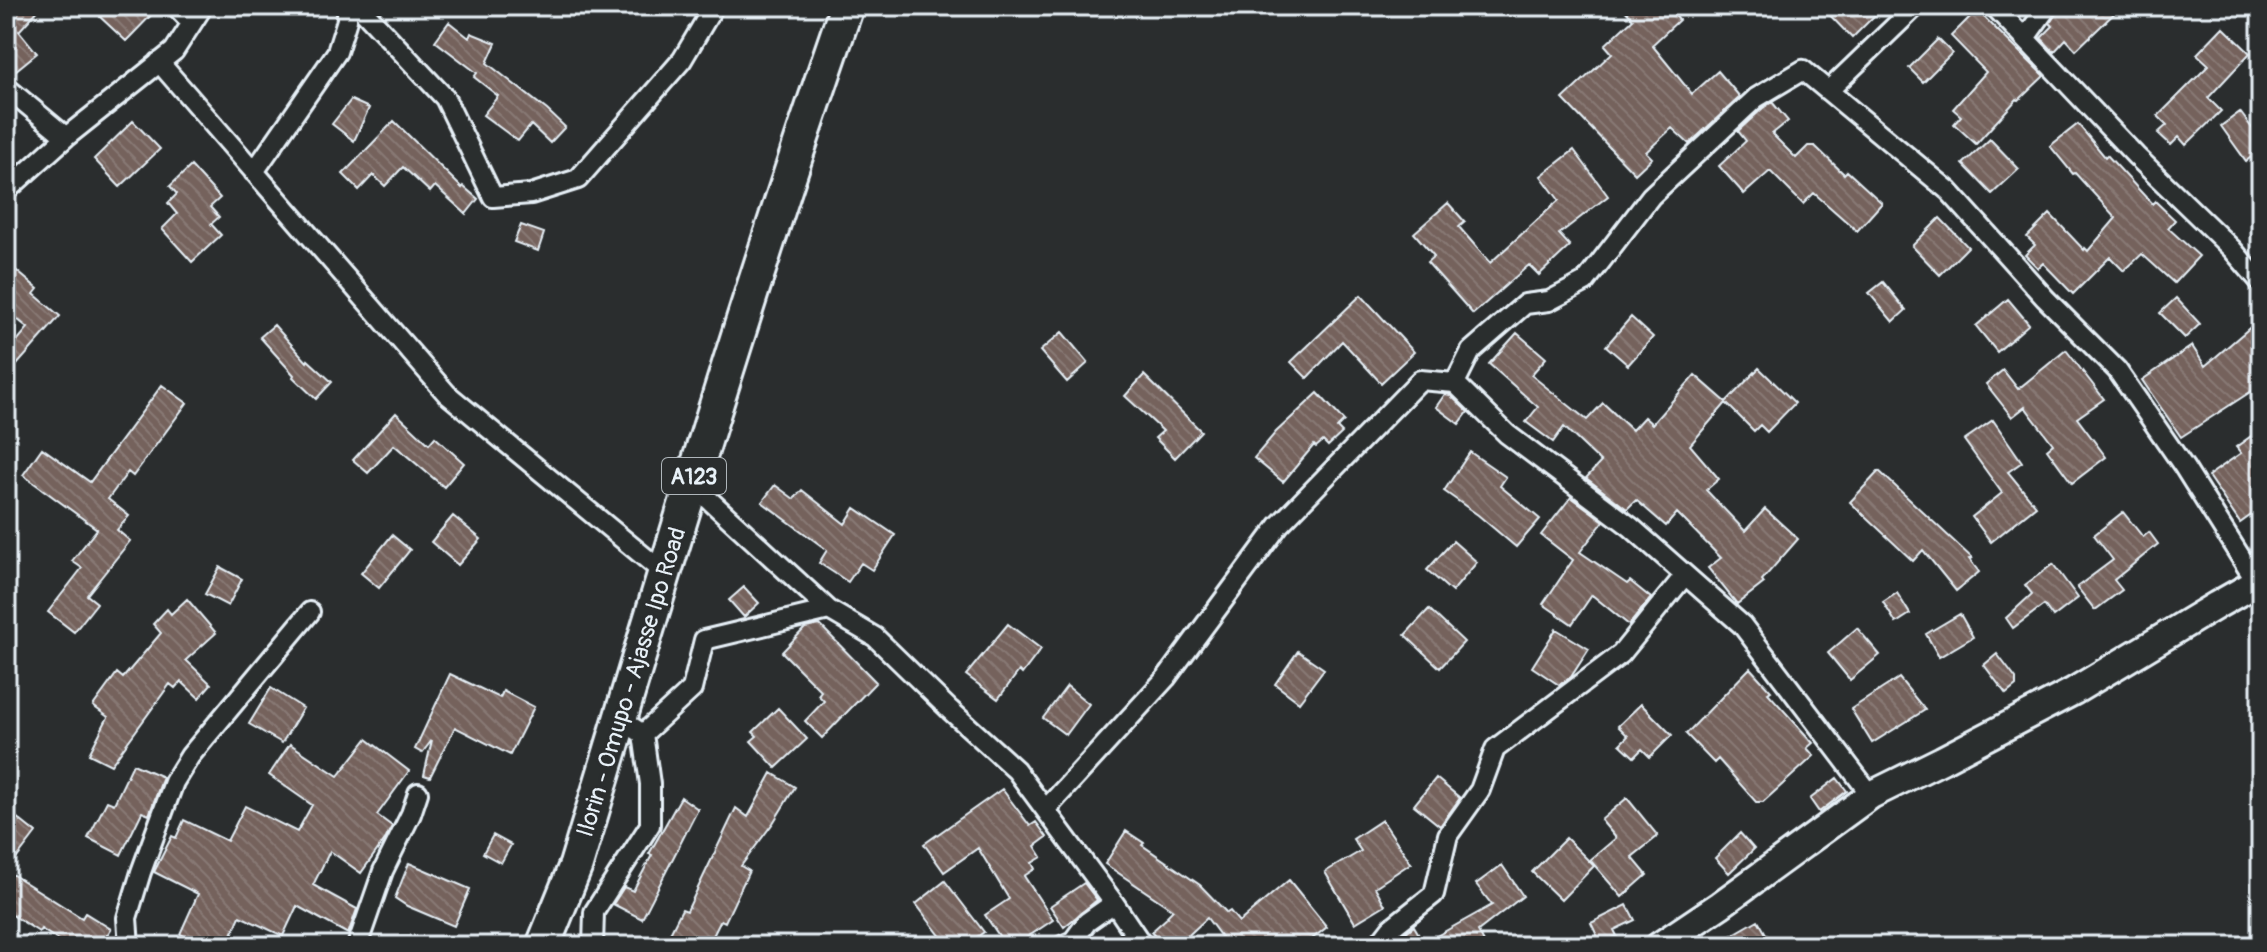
<svg xmlns="http://www.w3.org/2000/svg" width="2267" height="952" font-family="Pangolin,sans-serif">
	<style>
		.building { fill: url(#building-back-hatch); stroke: #e8f1f8; stroke-width: 2 }
		.lines { fill: none; stroke-linecap: round; stroke-linejoin: round }
		.street-casing { stroke: #e8f1f8; stroke-width: 24 }
		.secondary-casing { stroke: #e8f1f8; stroke-width: 32 }
		.highway-casing { stroke: #e8f1f8; stroke-width: 38 }
		.street { stroke: #2a2d2e; stroke-width: 18 }
		.secondary { stroke: #2a2d2e; stroke-width: 26 }
		.highway { stroke: #2a2d2e; stroke-width: 32 }
		.labels { text-anchor: middle; stroke-width: 6; stroke-linejoin: round; paint-order: stroke }
		.shield { fill: #2a2d2e; stroke: #afb6bb; stroke-width: 2 }
		.shield-label { font-size: 22px; font-weight: bold; fill: #e8f1f8 }
		.street-label { font-size: 24px; fill: #e8f1f8; stroke: #2a2d2e }
	</style>
	<defs>
		<pattern id="building-back-hatch" width="6" height="6" patternUnits="userSpaceOnUse" patternTransform="scale(2)"><rect width="6" height="6" fill="#74625c"/><path d="M-1 5l2 2M0 0l6 6M5-1l2 2" fill="none" stroke="#887974"/></pattern>
	</defs>
	<rect width="100%" height="100%" fill="#2a2d2e"/>
	<filter id="ink" filterUnits="userSpaceOnUse"><feTurbulence type="fractalNoise" baseFrequency=".0125" numOctaves="2"/><feDisplacementMap in="SourceGraphic" scale="16" xChannelSelector="R" yChannelSelector="G"/><feConvolveMatrix kernelMatrix="1 2 1 2 8 2 1 2 1" color-interpolation-filters="sRGB"/></filter>
	<g filter="url(#ink)">
		<!-- building -->
		<path class="building" d="M6 6H42L19 31 37 53 9 76 6 75Z
			M111 6H160L126 41 100 17Z
			M1621 6H1667L1679 20 1652 45 1692 94 1718 71 1740 97 1689 144 1672 128 1646 152 1652 158 1635 174 1563 99 1612 53 1605 45 1633 19Z
			M1821 6H1884L1852 38Z
			M2061 6H2122L2076 50 2066 39 2054 52 2041 38 2053 26 2050 23Z
			M1977 10 2044 76 2019 100 2017 99 1976 144 1954 124 1961 116 1953 109 1986 72 1951 36Z
			M449 22 469 38 471 33 496 43 487 63 547 110 565 127 550 143 531 125 518 141 483 115 498 96 474 77 477 73 435 41Z
			M2223 27 2250 53 2208 98 2221 111 2186 145 2179 137 2171 145 2158 133 2167 125 2158 116 2209 65 2197 54Z
			M1938 39 1952 53 1923 82 1909 68Z
			M351 100 369 108 354 141 332 124Z
			M1772 102 1788 121 1772 134 1796 158 1808 146H1815L1844 174 1847 171 1882 203 1857 231 1814 193 1803 204 1770 171 1744 194 1719 166 1746 141 1738 131 1763 108Z
			M2240 112 2261 140V150L2246 161 2221 126Z
			M133 121 160 149 120 187 94 159Z
			M394 121 462 188 463 186 478 199 466 214 435 186 430 192 403 167 385 186 373 175 359 190 343 174Z
			M2078 124 2105 157 2107 155 2152 204 2155 201 2175 220 2168 228 2199 256 2174 283 2142 254 2124 271 2110 257 2073 294 2043 263 2038 268 2025 255 2035 245 2027 237 2050 214 2084 250 2085 248 2088 251 2116 218 2075 173 2073 174 2050 146Z
			M1990 139 2019 169 1992 194 1963 164Z
			M1574 150 1608 196 1559 234 1570 246 1539 275 1529 265 1473 314 1427 262 1434 256 1414 233 1448 203 1465 222 1459 227 1490 263 1559 200 1541 176Z
			M191 166 220 198 210 207 219 217 211 224 221 235 192 262 162 229 177 214 168 203 177 194 170 186Z
			M1940 218 1968 247 1940 275 1912 246Z
			M521 225 544 233 538 251 514 242Z
			M6 262 38 289 34 294 60 316 9 374 6 372V354L28 328 6 310Z
			M1883 282 1906 310 1893 322 1869 293Z
			M1361 295 1414 352 1381 383 1342 341 1307 378 1291 362Z
			M2176 298 2200 324 2185 338 2160 313Z
			M2008 299 2029 324 1997 352 1976 326Z
			M1631 317 1653 337 1628 365 1606 346Z
			M274 325 307 362 308 360 332 382 316 399 293 377 294 375 260 337Z
			M2253 325 2261 334V385L2181 437 2142 380 2192 346 2205 366Z
			M1062 332 1088 363 1067 382 1040 351Z
			M1517 333 1546 358 1531 375 1587 420 1603 403 1632 430 1644 417 1652 424 1695 375 1726 402 1759 368 1795 403 1767 432 1760 425 1754 431 1726 403 1690 445 1719 479 1706 490 1745 531 1765 509 1798 539 1762 580 1764 583 1737 604 1708 568 1721 558 1677 513 1666 526 1636 500 1627 509 1586 478 1601 462 1564 427 1553 442 1526 422 1538 407 1489 364Z
			M2066 350 2104 399 2077 418 2106 457 2072 483 2047 449 2053 444 2025 407 2012 417 1986 384 2003 370 2018 389Z
			M1144 375 1201 431 1175 458 1155 438 1163 431 1125 396Z
			M162 385 187 403 133 476 128 472 108 499 129 516 117 530 130 541 87 595 97 603 74 632 48 612 82 568 72 561 97 529 23 475 42 448 90 482Z
			M1318 393 1344 421 1337 428 1342 433 1328 446 1323 441 1316 447 1314 445 1283 482 1254 458 1276 432Z
			M1445 394 1450 395 1468 412 1459 424 1436 407Z
			M396 413 429 444 435 437 464 463 444 487 394 445 368 473 353 460Z
			M1993 420 2022 462 2008 472 2036 506 1991 542 1972 517 2002 493 1964 440Z
			M2261 429V508L2240 523 2208 476 2241 453 2236 447Z
			M1470 452 1506 477 1500 486 1540 519 1516 547 1478 515 1444 491Z
			M1879 471 1972 558 1969 559 1979 572 1956 591 1923 550 1913 561 1850 502Z
			M775 485 794 499 802 490 845 524 855 508 895 535 872 570 861 563 848 582 819 563 827 550 762 502Z
			M1571 497 1604 521 1580 552 1627 584 1630 581 1651 598 1629 625 1592 595 1572 624 1543 604 1573 560 1541 535Z
			M2123 512 2143 537 2149 532 2158 544 2114 580 2122 590 2095 610 2077 587 2113 560 2094 535Z
			M453 516 481 539 458 565 431 542Z
			M392 535 410 550 379 588 361 573Z
			M1453 541 1477 562 1452 592 1427 570Z
			M2053 564 2078 598 2053 617 2044 605 2013 628 2006 618 2032 594 2025 585Z
			M220 567 242 579 228 606 205 594Z
			M744 587 759 603 744 617 729 600Z
			M1897 593 1910 614 1896 623 1883 602Z
			M187 599 216 633 186 660 211 684 199 698 181 681 175 688 170 684 111 765 89 754 108 717 93 706 117 673 123 678 161 633 153 624 167 609 171 614Z
			M1429 609 1464 642 1440 668 1405 635Z
			M1960 614 1973 637 1939 657 1926 634Z
			M1008 624 1041 649 1022 674 1019 671 998 699 966 675Z
			M820 625 876 682 822 738 805 721 824 701 818 695 821 691 782 652 805 628Z
			M1857 628 1880 655 1850 680 1828 653Z
			M1556 629 1589 649 1571 677 1559 685 1532 667Z
			M1298 651 1324 669 1299 702 1275 684Z
			M1997 654 2016 679V686L2006 694 1984 665Z
			M1750 668 1771 691 1768 693 1813 743 1807 748 1814 756 1763 802H1756L1718 759 1714 763 1686 734Z
			M450 674 500 698 503 691 534 707 510 755 455 727 430 777 424 775 432 740 422 753 415 749Z
			M1899 678 1925 710 1872 743 1851 709Z
			M1067 686 1089 704 1066 735 1043 718Z
			M271 688 303 708 282 743 249 724Z
			M1641 704 1672 735 1650 757 1642 749 1634 757 1620 744 1628 736 1618 726Z
			M778 708 807 739 776 768 751 741 757 736 753 732Z
			M367 739 409 771 377 815 392 826 386 838 361 873 330 851 313 885 357 909 348 934 297 906 283 936 240 916 227 946H206L180 934 198 894 154 872 172 836 176 838 184 820 227 841 245 806 297 832 312 805 269 775 290 744 338 776Z
			M133 764 163 777 149 815 142 812 121 855 88 838 107 801 114 804Z
			M772 773 795 787 773 823 741 866 749 871 725 922 721 920 708 946H688L668 937 682 909 687 911 736 808 748 817Z
			M1436 778 1460 798 1440 826 1414 805Z
			M1837 778 1847 791 1819 812 1810 799Z
			M1002 789 1030 826 1036 822 1047 837 1035 846 1042 857 1032 863 1035 869 1024 876 1053 920 1014 946H1006L985 915 1009 899 978 848 944 872 924 844Z
			M681 797 698 809 642 919 613 904 624 887 633 891 652 855 649 854Z
			M1627 798 1658 836 1632 857 1647 875 1622 897 1590 860 1616 838 1601 820Z
			M6 809 36 833 7 871 82 918 85 913 111 929 100 946H67L41 929 39 932 6 911Z
			M1382 820 1411 863 1375 887 1385 905 1355 923 1325 872 1361 851 1353 839Z
			M1126 831 1144 843 1142 845 1200 885 1227 913 1230 911 1239 922 1289 880 1327 927 1303 946H1228L1207 918 1177 946H1164L1151 932 1168 917 1167 916 1173 910 1105 864Z
			M1740 833 1754 849 1729 873 1715 858Z
			M493 835 511 845 501 863 483 853Z
			M1566 838 1594 866 1561 900 1532 872Z
			M409 863 470 889 454 926 407 906 395 898Z
			M1502 865 1523 896 1478 931 1486 946H1392L1400 937 1414 926 1424 943 1492 905 1476 884Z
			M945 881 984 932 965 946H948L916 904Z
			M1084 883 1097 900 1064 927 1050 906Z
			M1627 905 1635 920 1614 930 1617 936 1601 944 1591 923Z
			M1758 920 1773 946H1713Z"/>
		<g class="lines">
			<defs>
				<path id="street" d="M176 6 192 23
					M359 6 445 98 493 197 531 194 578 179 682 60 714 6
					M1994 6 2136 156 2232 249 2261 283
					M2025 38 2048 6
					M159 62 447 394 664 573
					M6 87 66 137
					M1828 91 1916 6
					M254 172 337 52 347 20V6
					M6 191 66 137 174 51 203 6
					M692 484 829 610 875 637 950 710 1016 770 1114 903
					M620 719 643 734 692 689 704 640 829 610
					M1871 795 1742 625 1631 527 1507 434 1455 383 1471 351 1525 304 1549 301 1585 282 1651 196 1756 98 1803 70 1949 191 2045 298 2117 370 2184 467 2257 583
					M1046 809 1166 678 1279 525 1420 380 1455 383
					M129 946 127 918 141 872 174 782 190 756 310 612
					M357 946 383 871 411 814 418 793
					M593 946 594 912 650 825V784L643 734
					M1062 946 1073 941 1087 922 1114 903 1143 946
					M1377 946 1391 928 1434 894 1448 835 1480 790 1495 749 1621 654 1685 575"/>
				<path id="secondary" d="M1659 946 1720 905 1871 795 1942 760 2074 691 2217 605 2261 580"/>
				<path id="highway" d="M543 946 576 865C663 578 748 290 847 6"/>
			</defs>
			<!-- street casing -->
			<use href="#street" class="street-casing"/>
			<!-- secondary casing -->
			<use href="#secondary" class="secondary-casing"/>
			<!-- highway casing -->
			<use href="#highway" class="highway-casing"/>
			<!-- street -->
			<use href="#street" class="street"/>
			<!-- secondary -->
			<use href="#secondary" class="secondary"/>
			<!-- highway -->
			<use href="#highway" class="highway"/>
		</g>
	</g>
	<g class="labels">
		<!-- shield labels -->
		<rect class="shield" x="662" y="458" width="64" height="36" rx="6"/>
		<g class="shield-label">
			<text x="694" y="484">A123</text>
		</g>
		<!-- street labels -->
		<g class="street-label">
			<text transform="translate(631 682) rotate(-73)" y="8">Ilorin - Omupo - Ajasse Ipo Road</text>
		</g>
	</g>
	<!-- margin -->
	<rect width="2267" height="952" fill="none" stroke="#2a2d2e" stroke-width="32"/>
	<rect x="16" y="16" width="2235" height="920" fill="none" stroke="#e8f1f8" stroke-width="3" filter="url(#ink)"/>
</svg>
